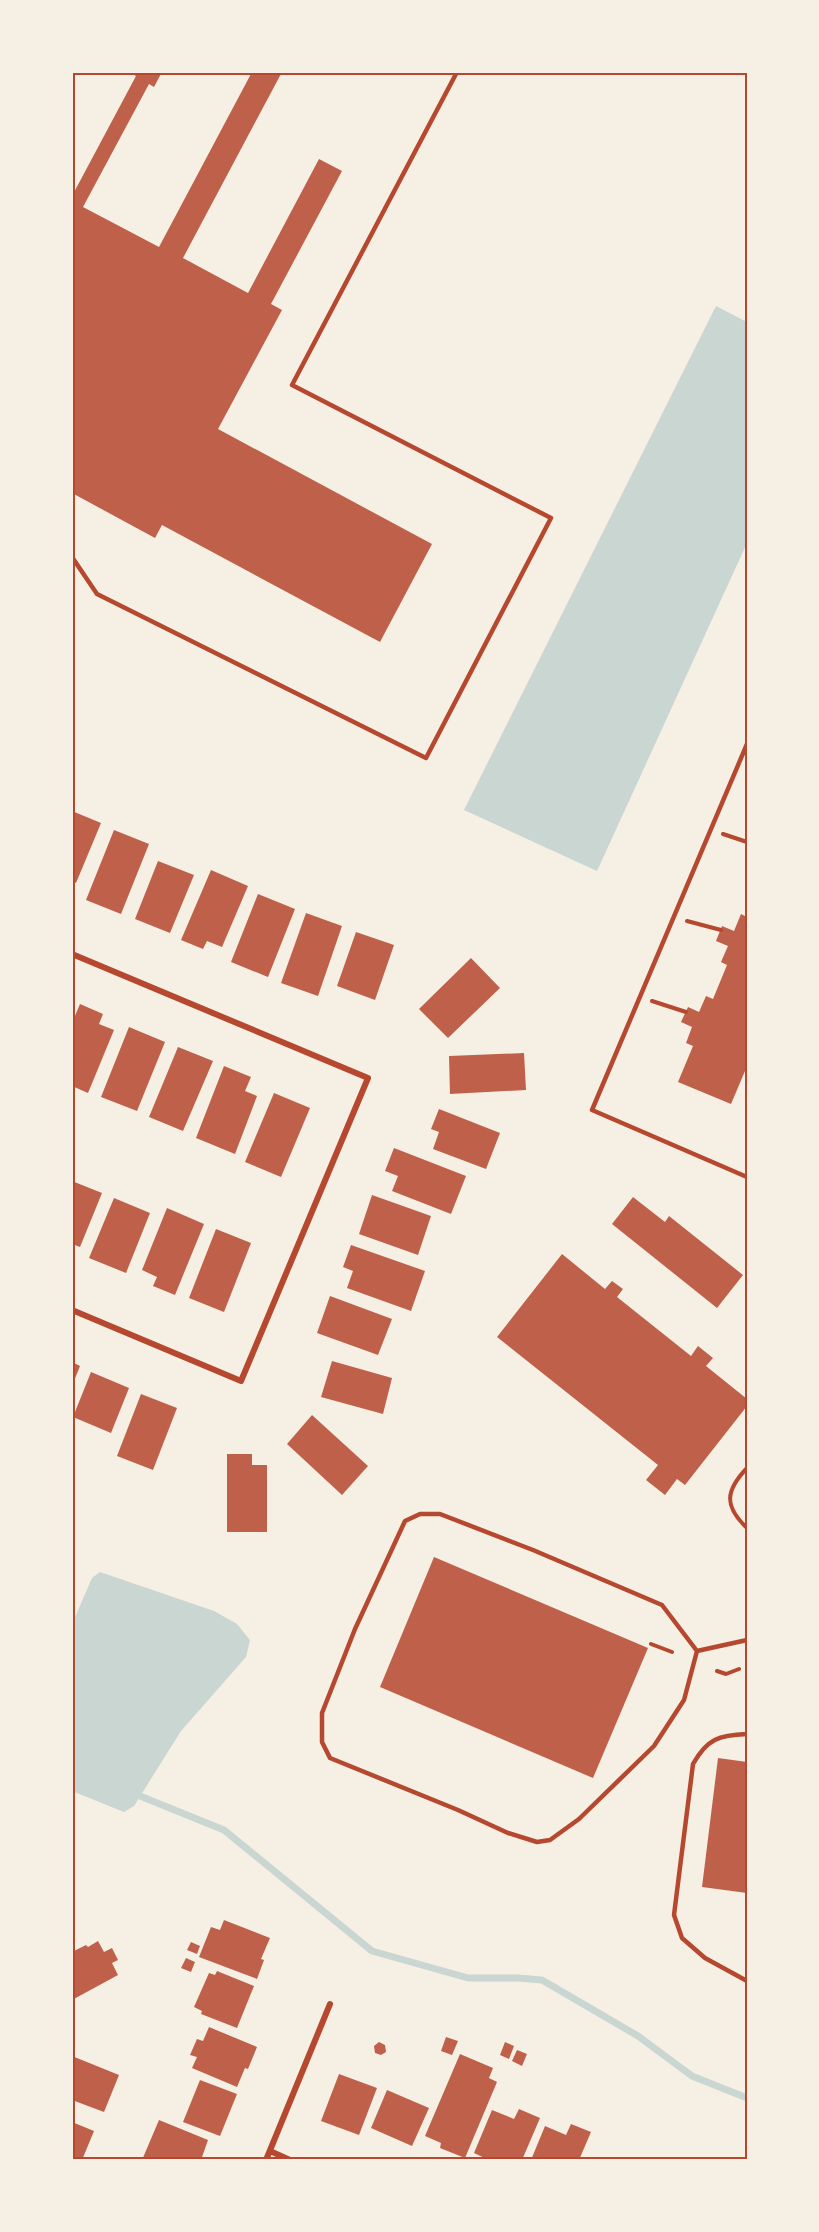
<svg xmlns="http://www.w3.org/2000/svg" width="819" height="2232" font-family="Overpass,sans-serif">
	<style>
		.water { fill: #c9d6d2 }
		.lines { fill: none; stroke-linecap: round; stroke-linejoin: round }
		.stream { stroke: #c9d6d2; stroke-width: 7 }
		.building { fill: #bf614a }
		.path { stroke: #b5482f; stroke-width: 4 }
		.service { stroke: #b5482f; stroke-width: 4.5 }
		.minor { stroke: #b5482f; stroke-width: 6 }
		.neatline { fill: none; stroke: #b5482f; stroke-width: 2 }
	</style>
	<rect width="100%" height="100%" fill="#f6efe4"/>
	<!-- water -->
	<path class="water" d="M716 306 747 322V543L597 871 464 810Z
		M100 1572 214 1611 237 1624 250 1640 246 1657 181 1731 134 1806 124 1812 72 1791V1624L92 1578Z"/>
	<g class="lines">
		<!-- stream -->
		<path class="stream" d="M140 1796 224 1830 372 1951 468 1978H518L542 1980 638 2036 692 2076 747 2098"/>
	</g>
	<!-- building -->
	<path class="building" d="M129 72H162L154 87 149 84 83 207 159 247 252 72H282L183 258 248 293 319 159 342 171 271 304 282 310 218 429 432 544 380 642 162 525 155 538 72 493V196L136 76Z
		M72 811 101 823 76 883 72 881Z
		M114 830 149 844 121 914 86 900Z
		M158 861 194 875 170 933 135 919Z
		M211 870 248 886 222 947 207 941 203 949 181 940Z
		M258 894 295 909 268 977 231 962Z
		M306 913 342 926 318 996 281 983Z
		M741 914 747 917V1072L745 1071 731 1104 678 1082 693 1046 686 1043 692 1027 681 1022 688 1007 699 1012 706 996 713 999 727 965 721 962 728 946 716 941 722 926 734 931Z
		M356 932 394 945 375 1000 337 986Z
		M471 958 500 988 448 1038 419 1009Z
		M80 1004 103 1014 99 1024 114 1030 88 1093 72 1086V1023Z
		M129 1027 165 1042 137 1111 101 1097Z
		M178 1047 213 1061 183 1131 149 1117Z
		M524 1053 526 1090 450 1094 449 1056Z
		M224 1066 251 1077 245 1091 257 1096 235 1154 196 1138Z
		M274 1093 310 1108 281 1177 245 1162Z
		M439 1109 500 1133 486 1169 433 1149 439 1132 431 1129Z
		M394 1148 466 1176 451 1214 392 1191 398 1176 385 1171Z
		M72 1181 102 1193 80 1247 72 1244Z
		M372 1195 431 1216 418 1255 359 1234Z
		M633 1197 665 1222 669 1216 743 1275 717 1308 612 1224Z
		M114 1198 150 1213 126 1273 89 1258Z
		M167 1208 204 1224 175 1295 153 1286 157 1277 142 1270Z
		M216 1229 251 1243 224 1312 189 1298Z
		M351 1245 425 1271 411 1311 347 1288 353 1271 343 1267Z
		M562 1254 605 1289 612 1281 623 1289 617 1297 691 1356 698 1346 713 1358 706 1366 747 1399V1406L685 1485 677 1479 665 1495 646 1480 658 1465 497 1337Z
		M330 1296 392 1319 378 1355 317 1333Z
		M332 1361 392 1378 383 1414 321 1397Z
		M72 1362 80 1366 72 1386Z
		M91 1372 129 1388 111 1433 73 1417Z
		M141 1394 177 1408 153 1470 117 1456Z
		M312 1415 368 1466 342 1495 287 1444Z
		M227 1454H252V1465H267V1532H227Z
		M434 1557 648 1648 593 1778 380 1687Z
		M718 1758 747 1762V1893L702 1887Z
		M224 1920 270 1938 261 1959 264 1960 257 1979 199 1957 211 1927 220 1930Z
		M98 1941 104 1952 112 1948 118 1960 112 1963 118 1975 72 2000V1952L86 1945 88 1947Z
		M191 1942 200 1946 197 1954 187 1950Z
		M186 1958 195 1962 191 1972 181 1968Z
		M217 1971 254 1986 237 2028 201 2014 202 2011 194 2007 209 1973 215 1975Z
		M209 2027 257 2047 248 2069 245 2068 237 2087 192 2068 197 2057 190 2055 197 2039 203 2041Z
		M446 2037 458 2041 452 2055 441 2051Z
		M379 2042 385 2045 386 2052 381 2055 375 2053 374 2046Z
		M505 2042 514 2046 509 2059 500 2055Z
		M517 2050 527 2054 522 2066 512 2061Z
		M460 2054 493 2068 489 2078 497 2082 465 2158 440 2148 441 2143 425 2136Z
		M72 2056 119 2075 104 2112 72 2100Z
		M339 2074 377 2088 359 2135 321 2121Z
		M200 2080 237 2094 220 2136 183 2122Z
		M387 2090 429 2108 412 2146 371 2128Z
		M519 2109 540 2118 522 2160H489L474 2153 492 2110 514 2119Z
		M159 2120 208 2140 201 2160H142Z
		M72 2122 94 2131 82 2160H72Z
		M571 2124 591 2132 579 2160H531L545 2126 566 2135Z"/>
	<g class="lines">
		<!-- path -->
		<path class="path" d="M723 834 747 842
			M687 921 721 930
			M652 1001 686 1012
			M747 1468C725 1491 724 1506 747 1528
			M651 1644 672 1652
			M717 1671 726 1674 739 1669"/>
		<!-- service -->
		<path class="service" d="M72 557 97 594 426 758 551 518 292 385 457 72
			M747 744 592 1110 747 1177
			M697 1651 662 1605 533 1550 440 1514H420L405 1521 355 1629 322 1713V1742L330 1758 458 1810 508 1833 537 1842 550 1840 579 1819 654 1746 684 1700 697 1651 747 1640
			M747 1734C719 1735 707 1739 693 1764L674 1915 682 1938 705 1958 747 1981"/>
		<!-- minor -->
		<path class="minor" d="M72 954 368 1078 241 1381 72 1310
			M270 2151 290 2160
			M266 2160 330 2004"/>
	</g>
	<!-- border -->
	<rect width="819" height="2232" fill="none" stroke="#f6efe4" stroke-width="147"/>
	<rect x="74" y="74" width="672" height="2084" class="neatline"/>
</svg>
